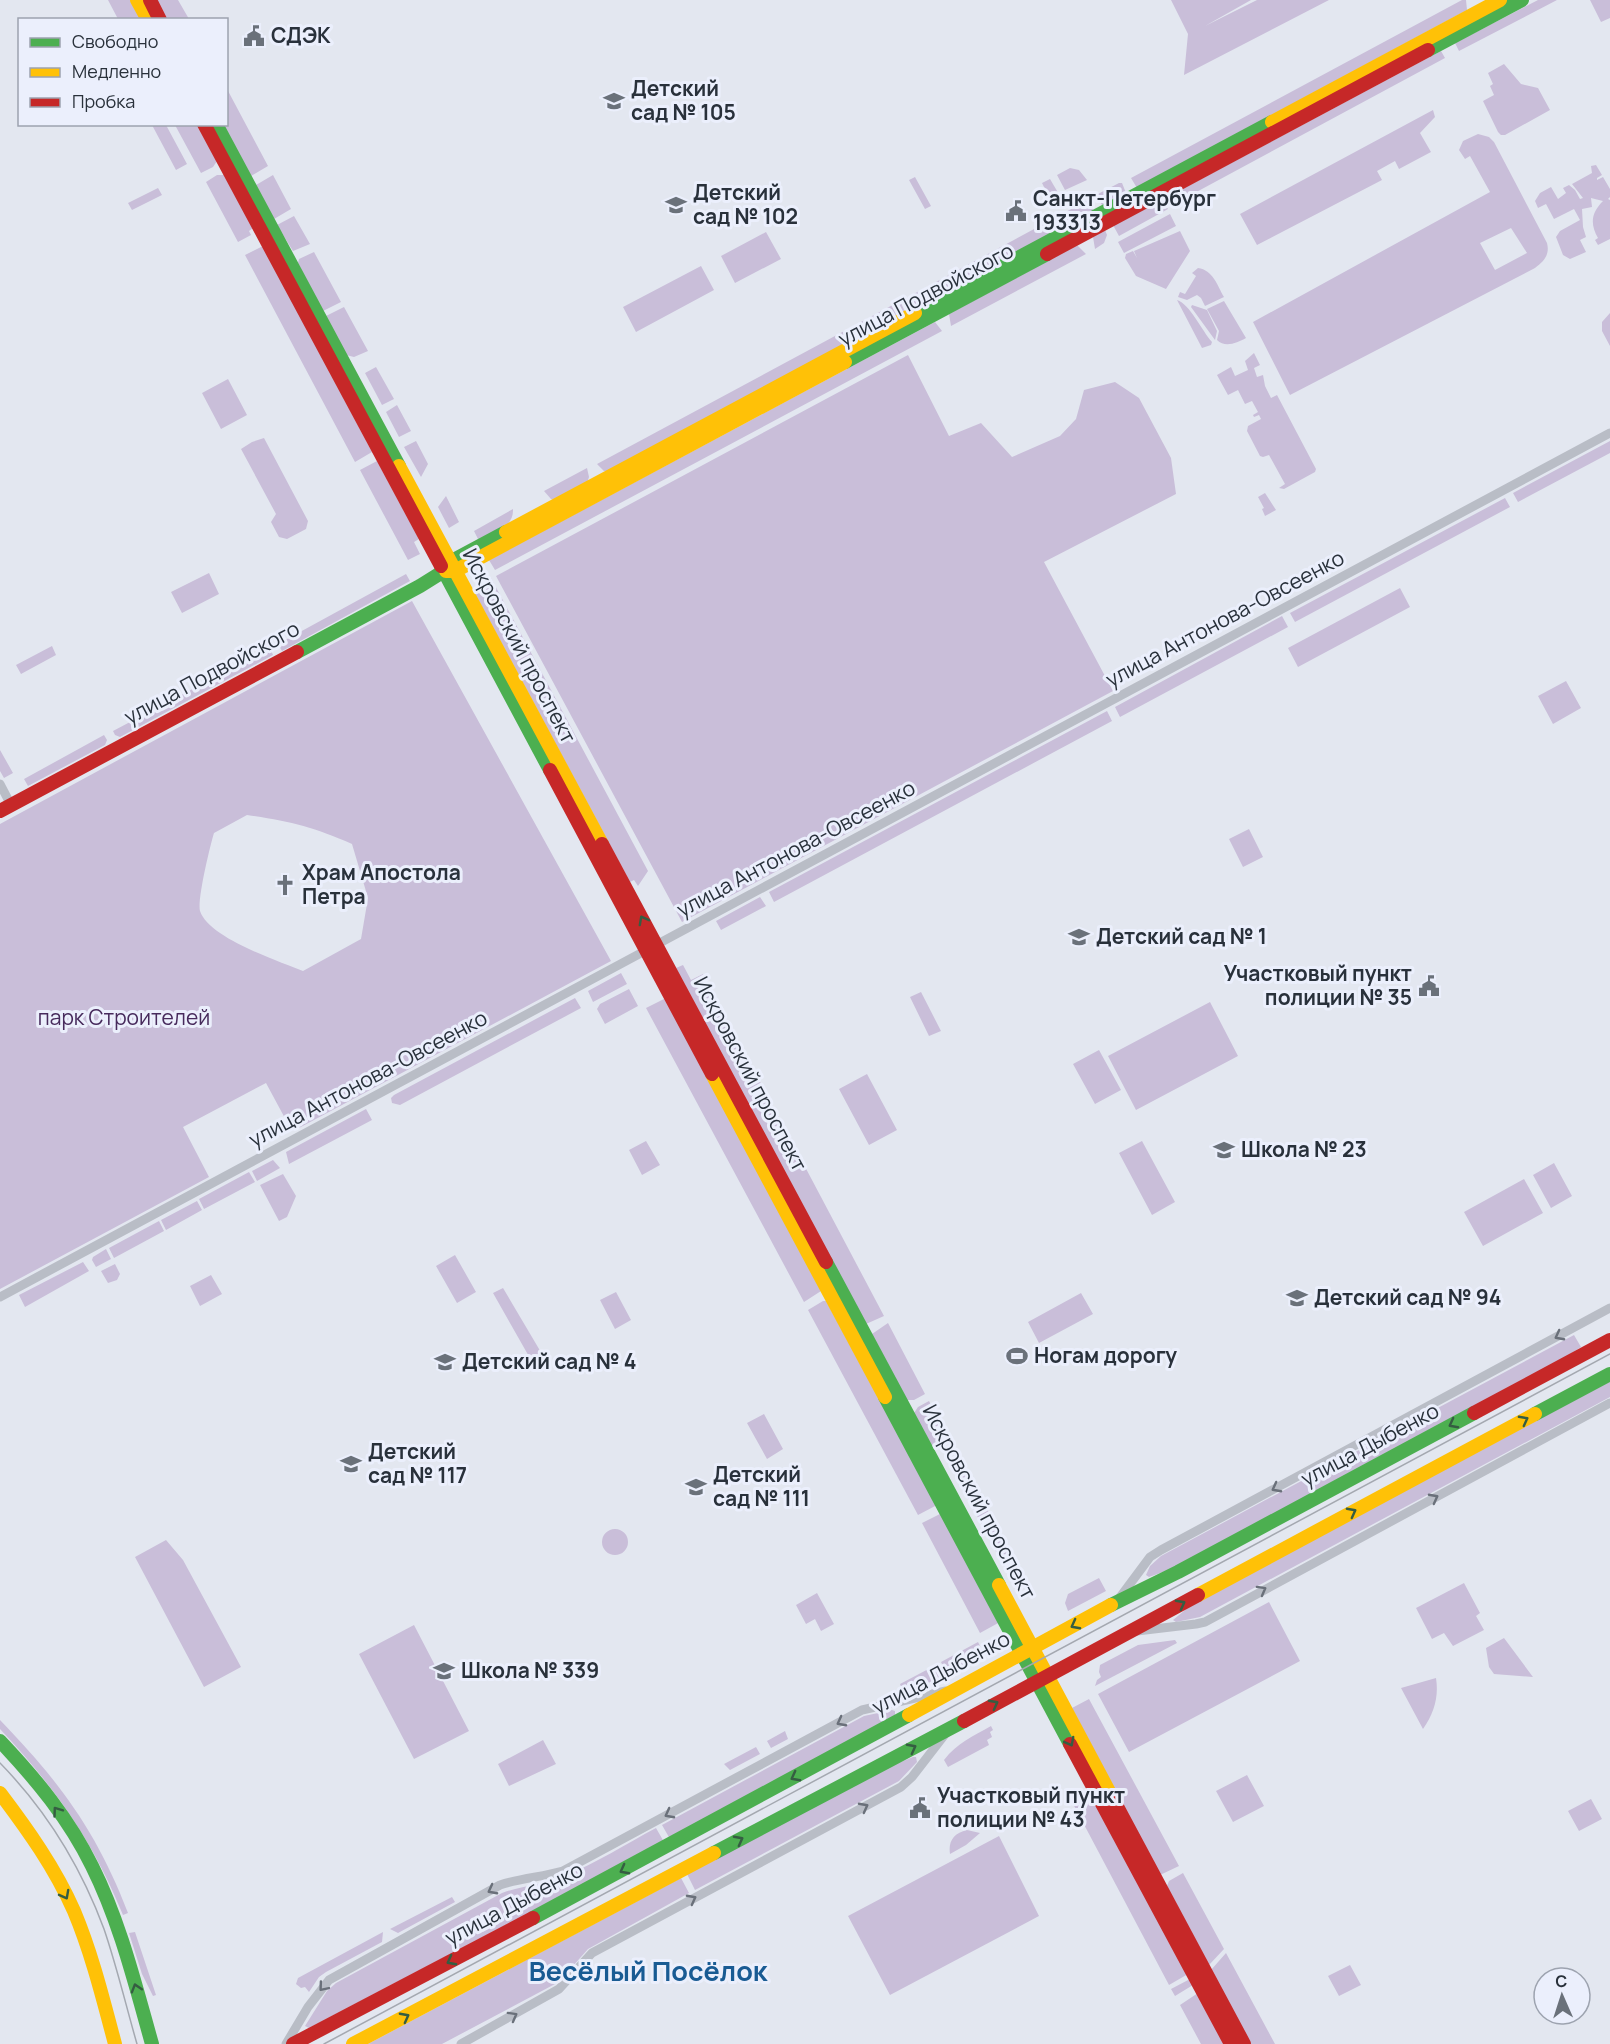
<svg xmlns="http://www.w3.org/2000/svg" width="1610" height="2044" font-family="Manrope,sans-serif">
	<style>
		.green { fill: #c9bed9; fill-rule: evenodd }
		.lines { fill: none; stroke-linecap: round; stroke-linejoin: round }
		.street { stroke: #b9bdc6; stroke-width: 9 }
		.fast { stroke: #4caf50; stroke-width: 14 }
		.slow { stroke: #ffc107; stroke-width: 14 }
		.jam { stroke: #c62828; stroke-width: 14 }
		.tram { stroke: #a4a8b0; stroke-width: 1.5 }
		.oneway { stroke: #355d42 }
		.oneway2 { stroke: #6a707a }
		.labels { text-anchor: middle; stroke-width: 6; stroke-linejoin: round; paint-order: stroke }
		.poi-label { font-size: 21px; font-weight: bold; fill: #29313b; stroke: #ebeffc; text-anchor: start }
		.street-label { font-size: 21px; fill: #29313b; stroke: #ebeffc }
		.park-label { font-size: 21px; fill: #472a5c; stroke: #ebeffc }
		.district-label { font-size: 27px; font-weight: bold; fill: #195b93; stroke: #ebeffc }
	</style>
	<rect width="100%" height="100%" fill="#e3e7f0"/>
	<!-- green -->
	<path class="green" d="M108 0H130L141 19H118Z
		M157 0H178L189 19H167Z
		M1171 0H1251L1205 26 1257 0H1329L1184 75 1188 34Z
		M1462 0H1466L1467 10 1137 188 1131 178Z
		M1538 0H1557L1459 51 1455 43Z
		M1590 0H1610V18L1601 22Z
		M1441 51 1445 58 1176 203 1171 195Z
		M1504 64 1521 84 1538 88 1550 110 1505 135H1501L1498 132 1483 101 1494 95 1490 86 1493 84 1488 73Z
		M227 89 268 166 251 176 223 125 226 124Z
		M1433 110 1435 117 1420 133 1431 152 1399 169 1395 161 1377 171 1382 180 1257 245 1240 214Z
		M152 125H166L187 164 176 170Z
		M175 125H197L217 161 213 167 201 173Z
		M1478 134 1489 137 1494 142 1547 243C1550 255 1544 261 1535 268L1290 395 1253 322 1490 192 1470 156 1465 159 1459 150 1463 141ZM1511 228 1527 253 1495 270 1480 243Z
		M1596 165 1602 175 1597 178V180L1603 177 1610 189V197L1608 199 1610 200V239L1598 245 1595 240 1598 238C1590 224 1591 213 1603 201L1591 198 1592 207 1582 209 1583 227 1586 237 1580 240 1586 252 1570 259 1563 255 1556 237 1560 231 1580 220 1574 209 1554 219 1546 204 1538 208 1535 201 1540 193 1551 187 1558 199 1566 193 1563 188 1569 185 1575 190 1580 199 1583 198 1572 184 1592 173 1591 166Z
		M1070 168 1079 170 1087 180 1065 190 1057 175Z
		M217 175H224L253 228 249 231 251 235 238 242 206 182Z
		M273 175 291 209 274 219 256 185Z
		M915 177 931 206 925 209 909 180Z
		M1050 179 1060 196 1051 201 1042 183Z
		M1119 183H1122L1126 193 1102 205 1096 195Z
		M158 188 162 195 132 210 128 203Z
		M1088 200 1094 211 916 306 910 296Z
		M1162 200 1168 209 1119 236 1113 225Z
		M1170 214 1176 226 1124 253 1118 242Z
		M294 216 310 244 293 251 277 225Z
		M1105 230 1107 235 1104 243 1095 249 1093 237Z
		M1180 231 1190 251 1166 289 1136 276 1125 258 1126 254 1133 251 1137 258 1134 251Z
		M766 232 781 259 735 283 721 256Z
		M1077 245 1086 254 951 326 949 314Z
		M263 246 372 452 355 462 245 255Z
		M314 252 341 302 323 311 298 263 299 259Z
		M701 266 714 290 636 332 623 307Z
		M1198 268C1213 270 1217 285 1224 297L1205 306 1201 298 1197 295 1187 300 1178 297 1180 292 1185 294 1196 276 1192 273Z
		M1177 300C1190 304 1202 331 1212 342L1211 345 1202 348Z
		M900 301 905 312 608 471H604L597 464Z
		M1224 301 1246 338C1237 343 1225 348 1217 340L1219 331 1207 309Z
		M1192 305 1207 310 1217 331 1215 340 1191 307Z
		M344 307 368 351 354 357 346 355 326 316Z
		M1610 313V346L1602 331V322Z
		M935 322 942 331 495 570 489 560Z
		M1254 353 1260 365 1254 368 1257 377 1263 375 1265 386 1271 398 1277 395 1316 469 1315 472 1284 489 1279 488 1285 484 1269 455 1263 457 1260 456 1247 431 1248 426 1261 419 1259 415 1254 417 1253 415 1258 412 1252 401 1245 404 1238 390 1228 395 1217 375 1231 367 1235 376 1248 370 1245 361Z
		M908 355 949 436 981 423 1012 457 1060 436 1076 419 1084 390 1115 382 1139 398 1171 458 1176 494 1044 562 1113 691 682 922 496 576Z
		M376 367 394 399 382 405 365 373Z
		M228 379 247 415 221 429 202 393Z
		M397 405 411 431 399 437 386 412Z
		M264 438 308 521 306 529 287 539 279 537 271 522 276 514 241 449 252 442Z
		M416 441 428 464 421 477 404 447Z
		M1610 441V453L1518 502 1513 493Z
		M377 461 419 539 414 542 420 554 408 560 360 470Z
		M587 468 589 477 587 483 555 500 551 499 544 491Z
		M1265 493 1276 510 1265 516 1262 509 1264 508 1258 497Z
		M446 496 459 522 449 528 438 507Z
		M1505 498 1510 507 1295 622 1290 613Z
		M513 509C514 528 493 533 479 541L474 531Z
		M209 573 219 594 182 613 171 592Z
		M406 574 410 581 282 651 278 644Z
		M491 578 648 871 638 886 634 880 630 882 473 590Z
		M1400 588 1410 607 1298 667 1288 648Z
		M412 601 611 961 299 1128 287 1122 266 1083 183 1127 209 1177 0 1289V824ZM247 815C288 821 314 827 352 844L368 898 361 939 303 971C278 961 209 938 200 911 197 900 210 846 214 833Z
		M1282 616 1288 627 1120 717 1115 707Z
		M52 646 56 655 21 674 16 665Z
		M270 648 273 655 120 737 115 735 113 731Z
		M1566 681 1581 708 1553 724 1538 696Z
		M1107 711 1112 721 774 902 769 892Z
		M104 735 107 740 105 745 28 786 24 779Z
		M0 750 13 773 4 778 0 771Z
		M1249 829 1263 857 1243 867 1229 839Z
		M760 897 766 906 721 930 716 921Z
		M683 965 691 980 703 974 884 1316 866 1324 676 968Z
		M621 973 627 984 593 1002 588 991Z
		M629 989 638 1006 605 1024 597 1009 600 1004Z
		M921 992 941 1031 929 1036 910 997Z
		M575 998 581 1008 400 1105 392 1103 391 1098 394 1095Z
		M666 998 821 1291 804 1302 646 1008Z
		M1210 1002 1238 1056 1136 1110 1108 1056Z
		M1099 1050 1121 1090 1095 1104 1073 1064Z
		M867 1074 897 1130 869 1145 839 1089Z
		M366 1109 372 1120 289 1164 286 1152Z
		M646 1141 660 1165 642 1175 629 1150Z
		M1142 1141 1175 1202 1152 1215 1119 1153Z
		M273 1160 280 1168 257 1181 252 1171Z
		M1554 1163 1572 1196 1551 1208 1533 1175Z
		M249 1172 255 1182 204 1209 199 1199Z
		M283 1174 296 1196 287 1217 279 1221 260 1185Z
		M1524 1179 1543 1213 1483 1246 1464 1212Z
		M197 1201 202 1210 166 1230 161 1220Z
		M159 1221 164 1231 114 1258 109 1248Z
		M106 1249 111 1259 96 1267 92 1260 93 1257Z
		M455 1255 476 1292 457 1303 436 1266Z
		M83 1262 89 1271 25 1307 19 1295Z
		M115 1264 120 1274 117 1280 108 1283 101 1271Z
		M211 1275 222 1294 200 1306 190 1286Z
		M503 1288 542 1354 531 1360 493 1293Z
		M616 1292 631 1320 615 1329 600 1300Z
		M1081 1293 1093 1314 1039 1343 1028 1322Z
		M823 1301H826L937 1505 918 1515 808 1310Z
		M888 1323 925 1394 914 1400H907L872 1334Z
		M1574 1335 1581 1347 1559 1361 1177 1567 1149 1577 1146 1575 1150 1566 1161 1556Z
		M1610 1380V1397L1200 1617 1176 1622 1173 1620 1196 1601Z
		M929 1401 948 1438 932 1446 914 1413 918 1407Z
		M764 1414 783 1449 767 1459 747 1423Z
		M961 1462 1000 1532 989 1538 951 1467Z
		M942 1513 1000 1622 980 1633 922 1523Z
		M602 1542a13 13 0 1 1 26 0a13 13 0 1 1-26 0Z
		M1002 1538 1025 1580 1010 1578 992 1544Z
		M166 1540 183 1560 241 1667 204 1687 135 1557Z
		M1099 1578 1106 1591 1068 1611 1065 1603 1068 1594Z
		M1464 1583 1480 1613 1476 1616 1484 1630 1453 1646 1444 1633 1432 1639 1416 1608Z
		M817 1593 834 1624 821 1631 815 1619 806 1624 796 1605Z
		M1269 1602 1300 1661 1129 1752 1098 1694Z
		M414 1625 469 1731 414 1759 359 1654Z
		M1504 1638 1533 1677 1494 1674 1489 1667 1486 1648Z
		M1175 1640 1177 1643 1095 1686 1097 1680 1101 1677 1099 1672 1100 1665 1138 1645Z
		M978 1642 985 1656 948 1676 941 1662Z
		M936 1665 943 1679 902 1689 900 1684Z
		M1436 1678C1439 1697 1434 1713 1423 1729L1401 1688Z
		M1089 1699 1179 1866 1160 1875 1072 1708Z
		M892 1710 895 1711V1715L873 1730 670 1839 662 1825 864 1716Z
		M0 1720C60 1782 97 1832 128 1913L123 1915C93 1841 54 1786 0 1729Z
		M991 1726 993 1730 990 1732 992 1737 987 1740 989 1745 948 1767 944 1760C957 1743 973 1736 991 1726Z
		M785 1731 788 1739 771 1748 767 1741Z
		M543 1740 556 1764 509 1786 498 1764Z
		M756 1747 760 1754 730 1770 724 1764Z
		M913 1757H916L917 1762 899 1781 695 1890 687 1874 891 1766Z
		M1247 1775 1264 1806 1233 1822 1216 1791Z
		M1089 1790 1188 1974 1169 1985 1071 1800Z
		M1591 1799 1602 1819 1579 1831 1568 1811Z
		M656 1828 664 1842 309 2028 305 2026 327 1991 336 1983 502 1893C523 1885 545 1885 565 1876 596 1863 626 1844 656 1828Z
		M967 1830 980 1833 966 1845 950 1854C948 1841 954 1833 967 1830Z
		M999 1836 1039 1916 890 1995 848 1916Z
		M1183 1873 1224 1949 1209 1965 1167 1886 1169 1881Z
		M681 1878 689 1893 588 1949 565 1975 555 1984 442 2044H368Z
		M452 1897 455 1902 398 1933 390 1929Z
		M135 1932 156 1995 153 1996 142 1974 129 1933Z
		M383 1932 382 1942 326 1972 319 1977 309 1992 305 1987 301 1988 296 1984 298 1978Z
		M1226 1953 1275 2044H1251L1211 1970Z
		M1350 1965 1361 1985 1339 1996 1328 1976Z
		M1190 1979 1193 1985 1175 1996 1171 1989Z
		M1198 1993 1225 2044H1201L1180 2005Z"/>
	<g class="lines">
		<!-- street -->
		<path class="street" d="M0 784 11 805
			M0 1297 1610 433
			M1118 1600 1150 1557 1161 1550 1610 1308
			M1137 1631 1196 1624 1205 1622 1610 1403
			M286 2044 308 2007 329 1980 500 1885C521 1878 542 1877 563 1871L862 1710 946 1691
			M461 2044 559 1989 592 1953 901 1787 912 1777 946 1733"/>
		<!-- fast -->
		<path class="fast" d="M1428 50 1522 0
			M216 124 399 466
			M915 313 1272 122
			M845 362 1047 254
			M441 566 550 770
			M297 652 420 586 444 571 450 562 506 532
			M826 1262 999 1585
			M885 1397 1070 1744
			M1535 1414 1610 1374
			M1111 1605 1178 1572 1474 1413
			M0 1741C36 1779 69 1819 92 1866 120 1922 135 1984 152 2044
			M714 1853 964 1721
			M533 1918 909 1715"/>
		<!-- slow -->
		<path class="slow" d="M137 0 148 20
			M1272 122 1500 0
			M399 466 602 844
			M506 532 915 313
			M446 571H455L845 362
			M712 1074 885 1397
			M999 1585 1113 1799
			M1198 1595 1535 1414
			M909 1715 1111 1605
			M0 1793C28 1830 55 1868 74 1911 92 1954 103 1999 115 2044
			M353 2044 714 1853"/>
		<!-- jam -->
		<path class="jam" d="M150 0 160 20
			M204 124 441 566
			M1047 254 1428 50
			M550 770 712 1074
			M0 811 297 652
			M602 844 826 1262
			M1474 1413 1610 1340
			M964 1721 1198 1595
			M1070 1744 1231 2044
			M1113 1799 1244 2044
			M293 2044 533 1918"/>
		<!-- tram -->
		<path class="tram" d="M0 1763C46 1810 81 1867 104 1929 117 1967 126 2006 137 2044
			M324 2044 1610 1354"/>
	</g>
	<!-- one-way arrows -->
	<defs><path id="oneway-chevron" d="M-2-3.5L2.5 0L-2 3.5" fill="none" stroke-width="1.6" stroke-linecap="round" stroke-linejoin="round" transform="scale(1.5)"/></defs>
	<g class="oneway">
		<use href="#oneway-chevron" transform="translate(643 920) rotate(-118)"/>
		<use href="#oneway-chevron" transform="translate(1524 1420) rotate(-28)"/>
		<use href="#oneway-chevron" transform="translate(1453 1424) rotate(152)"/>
		<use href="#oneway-chevron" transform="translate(1352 1512) rotate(-28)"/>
		<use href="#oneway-chevron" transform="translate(1181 1604) rotate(-28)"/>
		<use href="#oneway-chevron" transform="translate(1075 1625) rotate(152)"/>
		<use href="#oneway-chevron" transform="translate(994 1704) rotate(-28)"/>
		<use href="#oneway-chevron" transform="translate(1070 1742) rotate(62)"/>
		<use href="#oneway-chevron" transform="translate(912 1748) rotate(-28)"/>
		<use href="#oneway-chevron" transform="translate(795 1777) rotate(152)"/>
		<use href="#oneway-chevron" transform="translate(57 1811) rotate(-126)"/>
		<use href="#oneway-chevron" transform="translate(739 1840) rotate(-28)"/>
		<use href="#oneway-chevron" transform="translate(624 1870) rotate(152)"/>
		<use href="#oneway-chevron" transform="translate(65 1895) rotate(62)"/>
		<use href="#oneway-chevron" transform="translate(451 1961) rotate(152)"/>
		<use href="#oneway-chevron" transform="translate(136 1988) rotate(-107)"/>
		<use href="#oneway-chevron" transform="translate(405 2017) rotate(-28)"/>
	</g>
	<g class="oneway2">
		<use href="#oneway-chevron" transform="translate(1559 1336) rotate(152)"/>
		<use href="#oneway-chevron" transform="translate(1276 1488) rotate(152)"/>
		<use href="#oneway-chevron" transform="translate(1434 1498) rotate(-28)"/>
		<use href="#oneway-chevron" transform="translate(1262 1590) rotate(-29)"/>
		<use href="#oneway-chevron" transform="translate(841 1722) rotate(152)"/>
		<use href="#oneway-chevron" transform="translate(864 1807) rotate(-28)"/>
		<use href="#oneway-chevron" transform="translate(669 1814) rotate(152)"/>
		<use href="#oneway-chevron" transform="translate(492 1890) rotate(152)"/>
		<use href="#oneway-chevron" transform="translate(692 1899) rotate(-28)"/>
		<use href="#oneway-chevron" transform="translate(323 1987) rotate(130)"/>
		<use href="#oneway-chevron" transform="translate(513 2016) rotate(-29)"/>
	</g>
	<!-- icons -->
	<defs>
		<symbol id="civic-bare" viewBox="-9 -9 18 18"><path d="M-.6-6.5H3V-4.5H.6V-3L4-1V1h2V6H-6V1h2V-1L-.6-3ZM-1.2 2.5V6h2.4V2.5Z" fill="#6a717a" stroke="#ebeffc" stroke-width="2.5" paint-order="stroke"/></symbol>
		<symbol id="school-bare" viewBox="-9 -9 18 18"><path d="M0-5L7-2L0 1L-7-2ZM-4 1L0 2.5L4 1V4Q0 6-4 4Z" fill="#6a717a" stroke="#ebeffc" stroke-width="2.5" paint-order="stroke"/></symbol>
		<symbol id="church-bare" viewBox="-9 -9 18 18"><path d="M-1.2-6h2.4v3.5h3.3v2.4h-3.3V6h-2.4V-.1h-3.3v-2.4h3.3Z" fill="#6a717a" stroke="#ebeffc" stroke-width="2.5" paint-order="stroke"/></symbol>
		<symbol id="stadium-bare" viewBox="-9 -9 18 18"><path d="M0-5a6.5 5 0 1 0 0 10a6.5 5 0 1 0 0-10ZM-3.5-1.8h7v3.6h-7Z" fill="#6a717a" stroke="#ebeffc" stroke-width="2.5" paint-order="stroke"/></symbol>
	</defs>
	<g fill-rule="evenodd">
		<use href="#civic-bare" x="239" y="21" width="30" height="30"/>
		<use href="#school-bare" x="599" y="86" width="30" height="30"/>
		<use href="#school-bare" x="661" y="190" width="30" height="30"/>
		<use href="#civic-bare" x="1001" y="196" width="30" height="30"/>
		<use href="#church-bare" x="270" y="870" width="30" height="30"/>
		<use href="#school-bare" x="1064" y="922" width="30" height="30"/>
		<use href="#civic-bare" x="1414" y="971" width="30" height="30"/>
		<use href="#school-bare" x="1209" y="1135" width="30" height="30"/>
		<use href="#school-bare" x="1282" y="1283" width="30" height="30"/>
		<use href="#stadium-bare" x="1002" y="1341" width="30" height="30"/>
		<use href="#school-bare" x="430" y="1347" width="30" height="30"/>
		<use href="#school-bare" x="336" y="1449" width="30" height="30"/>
		<use href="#school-bare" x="681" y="1472" width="30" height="30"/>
		<use href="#school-bare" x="429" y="1656" width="30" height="30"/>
		<use href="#civic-bare" x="905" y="1793" width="30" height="30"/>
	</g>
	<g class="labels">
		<!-- poi labels -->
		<g class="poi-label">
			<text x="271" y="43">СДЭК</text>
			<text x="631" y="96">Детский<tspan x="631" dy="24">сад № 105</tspan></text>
			<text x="693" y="200">Детский<tspan x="693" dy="24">сад № 102</tspan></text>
			<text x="1033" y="206">Санкт-Петербург<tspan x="1033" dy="24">193313</tspan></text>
			<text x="302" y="880">Храм Апостола<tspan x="302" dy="24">Петра</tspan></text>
			<text x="1096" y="944">Детский сад № 1</text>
			<text x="1412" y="981" text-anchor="end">Участковый пункт<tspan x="1412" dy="24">полиции № 35</tspan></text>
			<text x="1241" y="1157">Школа № 23</text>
			<text x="1314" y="1305">Детский сад № 94</text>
			<text x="1034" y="1363">Ногам дорогу</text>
			<text x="462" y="1369">Детский сад № 4</text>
			<text x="368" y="1459">Детский<tspan x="368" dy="24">сад № 117</tspan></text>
			<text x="713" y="1482">Детский<tspan x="713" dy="24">сад № 111</tspan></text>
			<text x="461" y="1678">Школа № 339</text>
			<text x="937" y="1803">Участковый пункт<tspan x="937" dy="24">полиции № 43</tspan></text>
		</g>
		<!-- street labels -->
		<g class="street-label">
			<text transform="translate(926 295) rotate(-28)" y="7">улица Подвойского</text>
			<text transform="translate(1225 619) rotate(-28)" y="7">улица Антонова-Овсеенко</text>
			<text transform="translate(519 646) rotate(62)" y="7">Искровский проспект</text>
			<text transform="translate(212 673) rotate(-28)" y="7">улица Подвойского</text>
			<text transform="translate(796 849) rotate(-28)" y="7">улица Антонова-Овсеенко</text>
			<text transform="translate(750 1074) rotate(62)" y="7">Искровский проспект</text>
			<text transform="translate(368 1079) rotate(-28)" y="7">улица Антонова-Овсеенко</text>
			<text transform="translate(1370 1445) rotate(-28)" y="7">улица Дыбенко</text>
			<text transform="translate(979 1502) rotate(62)" y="7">Искровский проспект</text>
			<text transform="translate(941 1673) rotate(-28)" y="7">улица Дыбенко</text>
			<text transform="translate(514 1904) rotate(-28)" y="7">улица Дыбенко</text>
		</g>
		<!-- park labels -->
		<g class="park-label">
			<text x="124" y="1025">парк Строителей</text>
		</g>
		<!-- district labels -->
		<g class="district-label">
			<text x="648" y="1981">Весёлый Посёлок</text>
		</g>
	</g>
	<!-- legend -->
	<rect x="18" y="18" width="210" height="108" fill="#ebeffc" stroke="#9da3af" stroke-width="1.5"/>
	<rect x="30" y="38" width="30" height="9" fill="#4caf50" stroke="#9da3af" stroke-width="1.5"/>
	<text x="72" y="48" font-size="18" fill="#29313b">Свободно</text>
	<rect x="30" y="68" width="30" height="9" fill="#ffc107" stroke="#9da3af" stroke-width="1.5"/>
	<text x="72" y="78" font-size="18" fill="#29313b">Медленно</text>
	<rect x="30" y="98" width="30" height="9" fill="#c62828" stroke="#9da3af" stroke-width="1.5"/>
	<text x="72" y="108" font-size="18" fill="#29313b">Пробка</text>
	<!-- north arrow -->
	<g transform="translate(1562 1996) rotate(357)"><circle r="28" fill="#ebeffc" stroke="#9da3af" stroke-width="1.5"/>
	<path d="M0-4.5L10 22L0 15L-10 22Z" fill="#6a717a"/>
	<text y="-9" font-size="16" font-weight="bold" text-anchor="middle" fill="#29313b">С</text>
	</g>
</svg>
